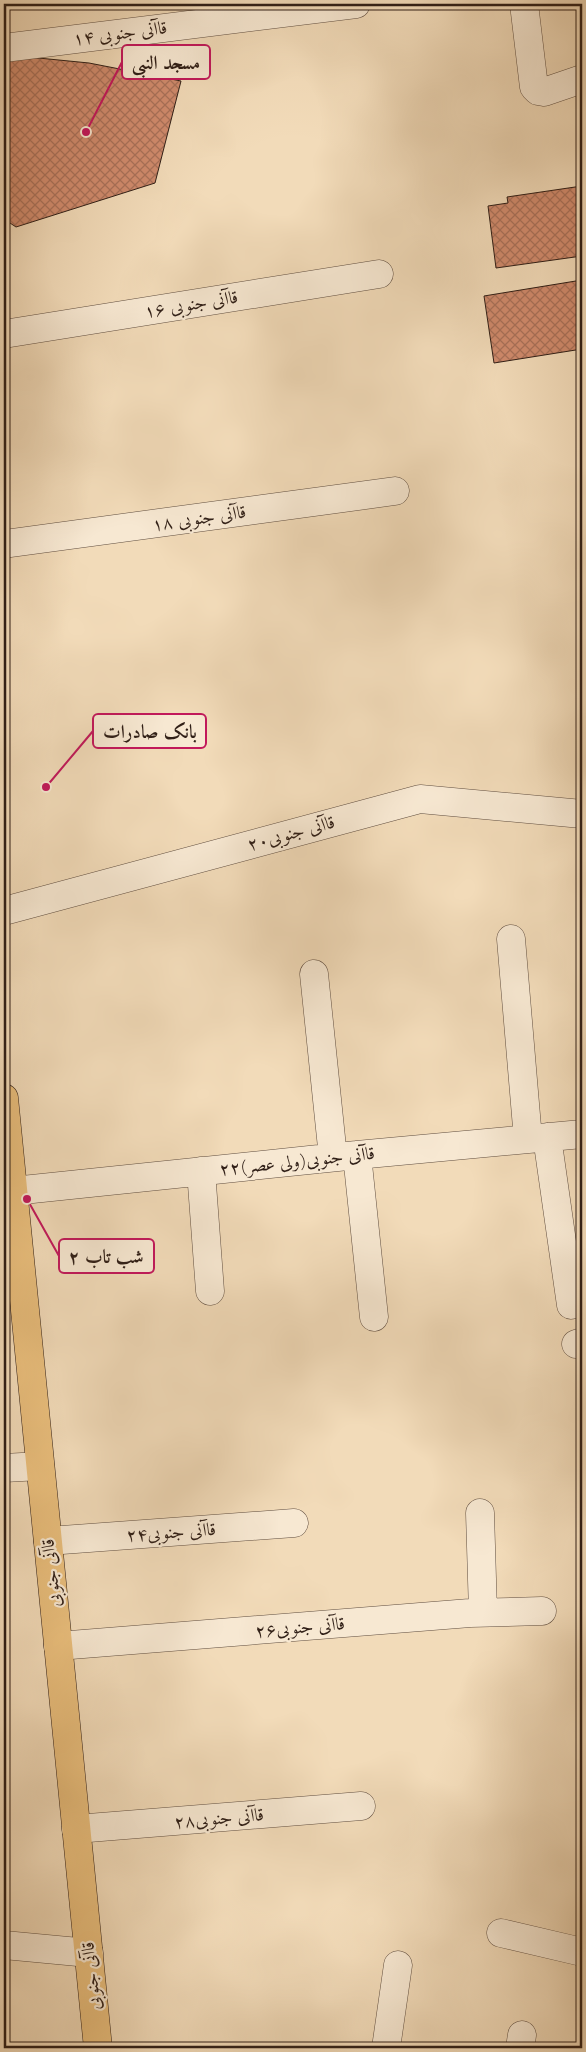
<svg xmlns="http://www.w3.org/2000/svg" width="586" height="2052" font-family="'Old Standard TT',Amiri,serif">
	<style>
		.building { fill: url(#building-cross-hatch); stroke: #301f17 }
		.lines { fill: none; stroke-linecap: round; stroke-linejoin: round }
		.minor-casing { stroke: #604e40; stroke-width: 29 }
		.major-casing { stroke: #301f17; stroke-width: 29 }
		.minor { stroke: #f7e8d2; stroke-width: 28 }
		.major { stroke: #e9be7c; stroke-width: 28 }
		.labels { text-anchor: middle; stroke-width: 4.5; stroke-linejoin: round; paint-order: stroke }
		.street-label { font-size: 18px; fill: #301f17; stroke: #f7e8d2 }
		.leader { fill: none; stroke: #c2185b; stroke-width: 2 }
		.callout-dot { fill: #c2185b; stroke: #f7e8d2; stroke-width: 2 }
		.callout { fill: #f7e8d2; stroke: #c2185b; stroke-width: 2 }
		.callout-label { font-size: 19px; text-anchor: middle; font-weight: bold; fill: #301f17 }
	</style>
	<defs>
		<pattern id="building-cross-hatch" width="8" height="8" patternUnits="userSpaceOnUse" patternTransform="scale(1.25)"><rect width="8" height="8" fill="#d08b6d"/><path d="M0 0l8 8M0 8l8-8" fill="none" stroke="#a97159"/></pattern>
	</defs>
	<rect width="100%" height="100%" fill="#f2dbb9"/>
	<filter id="stains"><feTurbulence type="fractalNoise" baseFrequency=".004" numOctaves="4"/><feColorMatrix values="0 0 0 0 .2 0 0 0 0 .09 0 0 0 0 .02 0 0 0 .5 -.17"/></filter>
	<radialGradient id="worn" r=".72"><stop offset=".6" stop-color="#630" stop-opacity="0"/><stop offset="1" stop-color="#630" stop-opacity=".3"/></radialGradient>
	<!-- building -->
	<path class="building" d="M8 55 89 63 181 81 155 183 16 227 4 219V75Z
		M582 186V256L496 268 488 206 508 203 507 197Z
		M582 280V349L494 363 484 296Z"/>
	<g class="lines">
		<defs>
			<path id="minor" d="M524 4 534 87 538 91 544 92 582 79
				M4 48 356 4
				M4 334 379 274
				M4 544 395 491
				M4 911 420 799 582 814
				M511 939 528 1139
				M314 974 333 1157
				M547 1137 571 1305
				M357 1155 374 1317
				M201 1171 210 1291
				M13 1191 357 1155 582 1134
				M576 1344 582 1342
				M4 1468 40 1466
				M480 1513 483 1612
				M48 1541 294 1523
				M58 1646 470 1613 542 1611
				M76 1829 361 1806
				M501 1933 582 1952
				M4 1945 89 1953
				M386 2048 398 1965
				M520 2048 522 2035"/>
			<path id="major" d="M4 1098 98 2048"/>
		</defs>
		<!-- minor casing -->
		<use href="#minor" class="minor-casing"/>
		<!-- major casing -->
		<use href="#major" class="major-casing"/>
		<!-- minor -->
		<use href="#minor" class="minor"/>
		<!-- major -->
		<use href="#major" class="major"/>
	</g>
	<g class="labels">
		<!-- street labels -->
		<g class="street-label">
			<text transform="translate(120 33) rotate(-7)" y="6">قاآنی جنوبی ۱۴</text>
			<text transform="translate(191 304) rotate(-9)" y="6">قاآنی جنوبی ۱۶</text>
			<text transform="translate(199 518) rotate(-8)" y="6">قاآنی جنوبی ۱۸</text>
			<text transform="translate(291 833) rotate(-15)" y="6">۲۰قاآنی جنوبی</text>
			<text transform="translate(297 1161) rotate(-6)" y="6">۲۲قاآنی جنوبی(ولی عصر)</text>
			<text transform="translate(171 1532) rotate(-4)" y="6">۲۴قاآنی جنوبی</text>
			<text transform="translate(51 1573) rotate(-96)" y="6">قاآنی جنوبی</text>
			<text transform="translate(300 1627) rotate(-5)" y="6">۲۶قاآنی جنوبی</text>
			<text transform="translate(219 1818) rotate(-5)" y="6">۲۸قاآنی جنوبی</text>
			<text transform="translate(91 1976) rotate(-96)" y="6">قاآنی جنوبی</text>
		</g>
	</g>
	<!-- callouts -->
	<path class="leader" d="M86 132L122 62M46 787L93 731M27 1199L59 1256"/>
	<g class="callout-dot">
		<circle cx="86" cy="132" r="5"/>
		<circle cx="46" cy="787" r="5"/>
		<circle cx="27" cy="1199" r="5"/>
	</g>
	<g class="callout">
		<rect x="122" y="45" width="88" height="34" rx="5"/>
		<rect x="93" y="714" width="113" height="34" rx="5"/>
		<rect x="59" y="1239" width="95" height="34" rx="5"/>
	</g>
	<g class="callout-label">
		<text x="166" y="69">مسجد النبی</text>
		<text x="150" y="738">بانک صادرات</text>
		<text x="106" y="1263">شب تاب ۲</text>
	</g>
	<!-- margin -->
	<rect width="586" height="2052" fill="none" stroke="#f2dbb9" stroke-width="20"/>
	<rect x="5" y="5" width="576" height="2042" fill="none" stroke="#301f17" stroke-width="2.5"/>
	<rect x="10" y="10" width="566" height="2032" fill="none" stroke="#301f17"/>
	<rect width="100%" height="100%" filter="url(#stains)"/>
	<rect width="100%" height="100%" fill="url(#worn)"/>
</svg>
